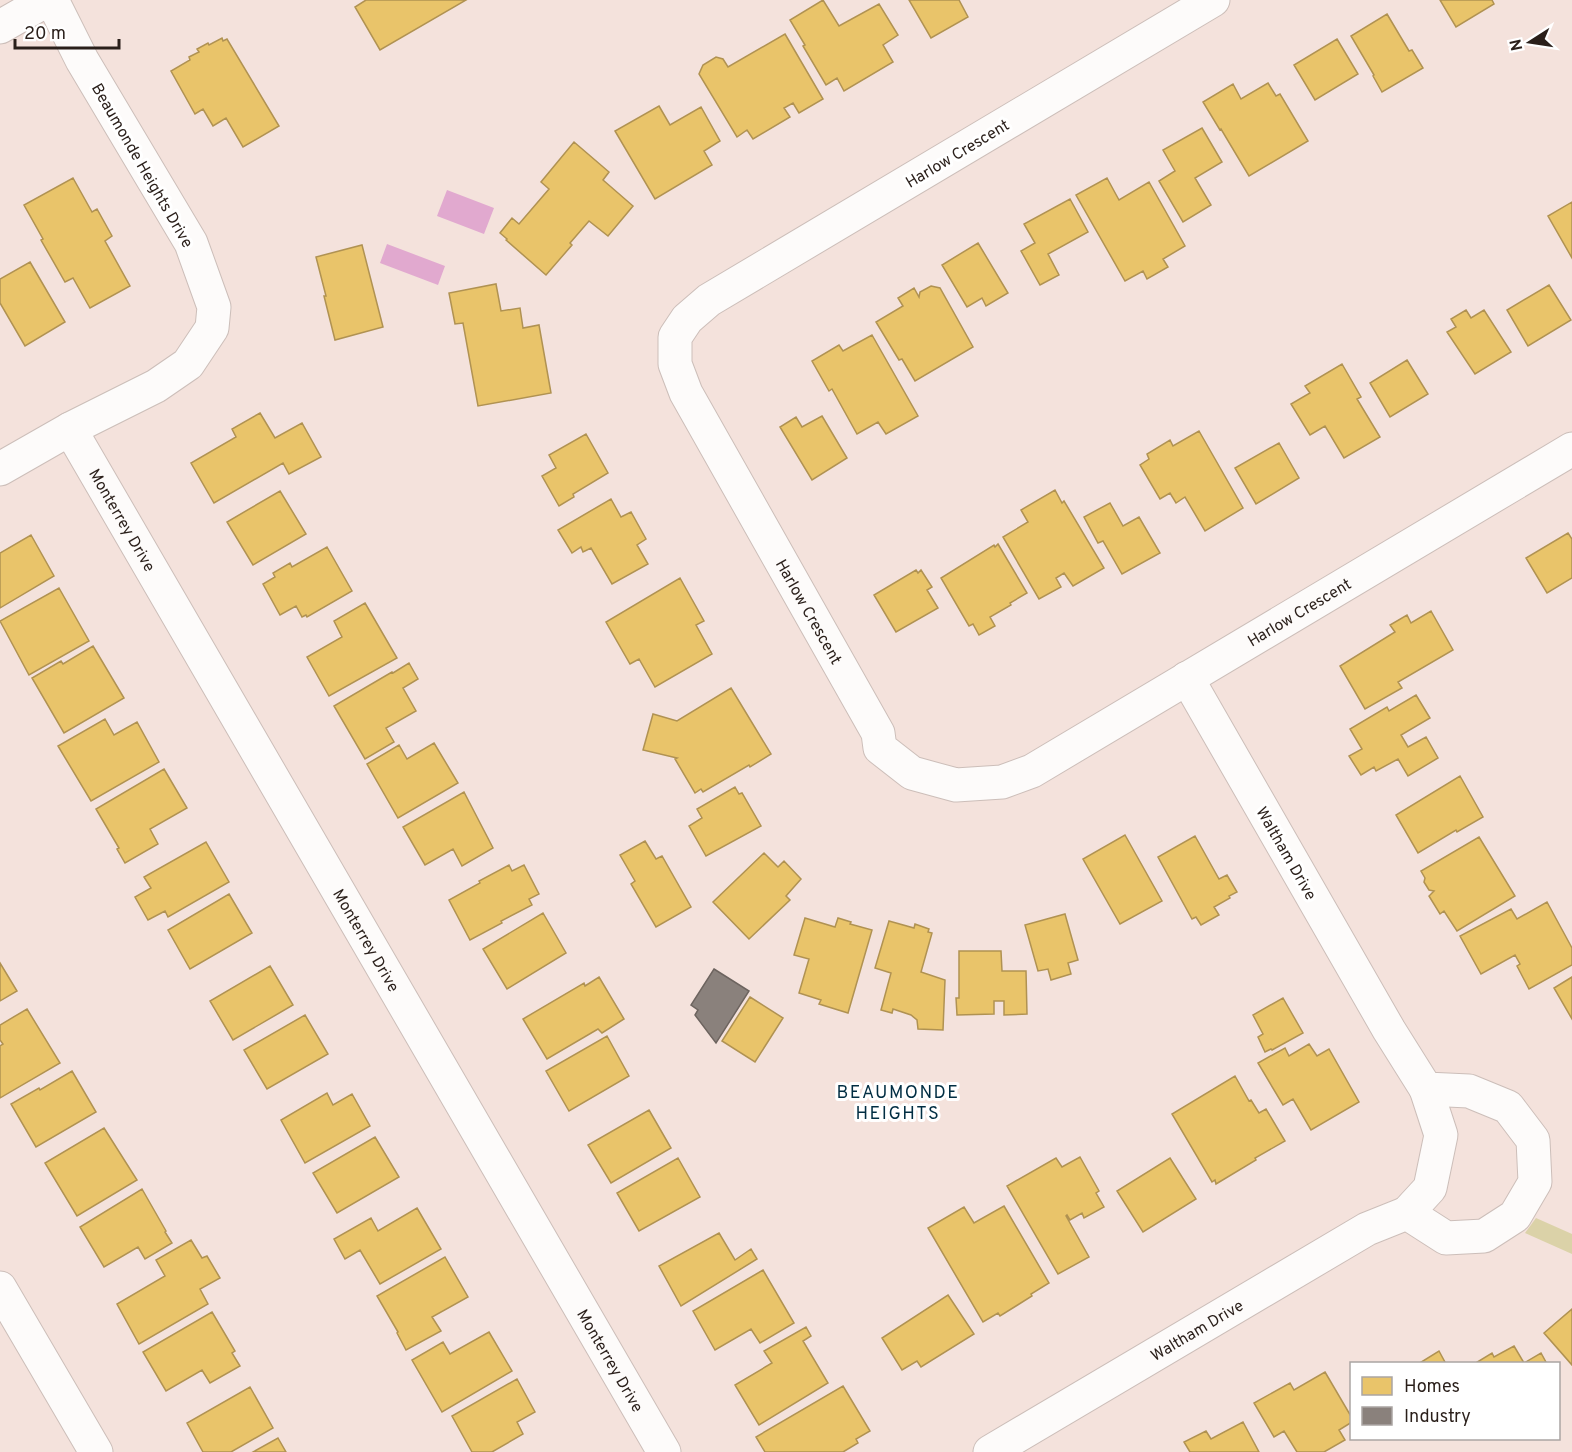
<svg xmlns="http://www.w3.org/2000/svg" width="1572" height="1452" font-family="Overpass,sans-serif">
	<style>
		.green { fill: #dbd2a8 }
		.water { fill: #e1a9cf }
		.homes { fill: #e9c46a; stroke: #b09252; stroke-width: 1.5 }
		.industry { fill: #8a817c; stroke: #6d645f; stroke-width: 1.5 }
		.lines { fill: none; stroke-linecap: round; stroke-linejoin: round }
		.minor-casing { stroke: #ccbeb9; stroke-width: 35 }
		.major-casing { stroke: #ccbeb9; stroke-width: 35 }
		.minor { stroke: #fdfbfa; stroke-width: 33 }
		.major { stroke: #fdfbfa; stroke-width: 33 }
		.labels { text-anchor: middle; stroke-width: 6; stroke-linejoin: round; paint-order: stroke }
		.street-label { font-size: 16px; fill: #2a1f1a; stroke: #fff }
		.neighbourhood-label { font-size: 18px; letter-spacing: 1.5px; fill: #012d42; stroke: #fff }
	</style>
	<rect width="100%" height="100%" fill="#f4e2dc"/>
	<!-- green -->
	<path class="green" d="M1536 1218 1572 1234V1254L1525 1233Z"/>
	<!-- water -->
	<path class="water" d="M447 190 494 208 484 234 437 216Z
		M387 244 445 266 438 285 380 263Z"/>
	<!-- homes -->
	<path class="homes" d="M366 0H466L380 50 355 7Z
		M823 0 839 26 879 4 898 35 883 45 893 62 844 91 837 78 826 85 803 46 805 45 790 20Z
		M909 0H959L968 17 931 38Z
		M1440 0H1492L1494 4 1456 27Z
		M1387 14 1409 51 1412 50 1423 68 1382 92 1373 76 1374 75 1351 36Z
		M785 34 823 99 799 113 793 103 784 108 790 117 753 139 747 130 737 137 699 74 703 65 716 57 723 59 728 67Z
		M222 38 223 41 227 39 279 126 243 147 226 118 213 126 203 109 195 114 171 71 190 60 189 57 199 52 197 49 208 43 209 45Z
		M1337 39 1358 74 1315 100 1294 65Z
		M1268 83 1276 96 1280 94 1308 141 1249 176 1221 129 1220 130 1203 102 1233 84 1241 99Z
		M659 106 670 125 701 107 720 141 704 151 712 165 655 199 615 131Z
		M1202 128 1222 162 1195 178 1211 205 1183 222 1159 181 1175 171 1163 150Z
		M574 142 609 172 603 180 633 206 608 236 589 221 570 243 572 245 546 275 506 240 507 239 500 233 512 218 519 224 549 189 541 182Z
		M73 178 92 212 97 209 112 236 105 241 130 286 90 308 73 278 65 282 41 240 43 239 24 205Z
		M1107 178 1119 200 1149 182 1185 246 1163 259 1168 267 1147 279 1143 271 1125 281 1076 195Z
		M1070 199 1088 232 1048 254 1059 275 1040 285 1021 251 1035 243 1024 224Z
		M1572 202V258L1548 216Z
		M978 243 1008 293 986 306 982 298 967 307 942 265Z
		M362 245 383 327 335 340 324 296H326L316 257Z
		M30 262 65 322 25 346 0 303V279Z
		M496 284 501 311 520 308 523 328 539 325 551 393 478 406 463 323 455 324 449 293Z
		M1549 285 1571 320 1528 346 1507 310Z
		M931 286 940 288 973 347 915 381 902 359 899 360 876 322 903 306 898 298 914 288 919 297 920 292Z
		M1466 310 1471 318 1484 310 1511 352 1475 374 1447 332 1456 327 1451 319Z
		M872 335 918 416 886 434 878 422 857 434 832 389 829 391 812 361 839 345 843 351Z
		M1407 360 1428 394 1390 417 1370 383Z
		M1342 364 1361 397 1357 399 1380 437 1344 458 1325 426 1310 435 1291 404 1310 393 1305 386Z
		M260 413 275 438 302 423 321 457 289 474 283 463 214 503 191 463 236 437 232 429Z
		M822 416 847 458 812 480 780 427 796 417 802 427Z
		M1199 431 1243 508 1205 531 1185 497 1176 503 1170 493 1160 499 1140 465 1149 459 1147 454 1170 440 1173 446Z
		M586 434 608 473 573 494 574 497 559 506 542 476 556 468 549 455Z
		M1279 443 1299 478 1256 504 1235 468Z
		M1055 490 1062 503 1064 501 1104 568 1073 586 1064 573 1056 578 1061 587 1039 599 1003 537 1028 522 1021 510Z
		M280 491 306 534 253 565 227 522Z
		M611 499 621 517 631 512 646 539 637 545 648 564 612 584 591 548 583 552 581 547 572 553 558 530Z
		M1110 503 1123 526 1139 517 1160 553 1122 574 1103 541 1098 543 1084 517Z
		M1568 533 1572 539V578L1547 593 1526 558Z
		M31 535 54 576 0 608V553Z
		M998 544 1027 593 1010 603 1011 605 990 617 995 626 979 635 973 624 969 626 941 578 994 545 995 547Z
		M327 547 352 591 307 617 306 615 302 617 296 606 280 615 263 584 275 577 273 573 290 563 292 567Z
		M916 570 918 573 921 570 932 587 927 590 938 608 896 632 874 595Z
		M680 578 704 621 696 625 712 654 655 687 639 659 630 664 606 622Z
		M59 588 89 641 29 675 0 621Z
		M365 603 397 658 329 696 307 657 342 637 334 621Z
		M1431 611 1453 650 1398 682 1402 688 1365 709 1340 666 1395 632 1390 625 1407 615 1411 623Z
		M93 646 124 698 64 733 32 678 61 661 63 664Z
		M409 663 418 679 403 688 416 711 386 728 394 742 365 759 334 706 392 672 393 673Z
		M731 688 771 754 750 767 749 765 703 792 701 789 695 793 675 759 677 758 643 750 653 714 677 721Z
		M1416 695 1430 718 1401 735 1408 747 1426 737 1438 758 1408 776 1398 759 1376 771 1374 767 1361 775 1349 756 1362 749 1350 729 1387 707 1389 711Z
		M105 719 114 735 137 722 159 762 91 801 58 746Z
		M434 743 458 783 398 818 367 764 399 745 407 759Z
		M164 769 187 808 150 829 158 844 125 863 117 849 119 848 96 809Z
		M1460 776 1483 817 1457 832 1456 830 1418 853 1396 815Z
		M735 787 739 794 742 793 761 826 706 856 689 826 702 818 697 809Z
		M464 792 493 848 462 866 453 849 425 865 403 827Z
		M1125 835 1162 901 1120 924 1083 859Z
		M1195 836 1219 879 1227 875 1237 892 1229 896 1230 898 1214 907 1219 915 1201 925 1196 917 1192 919 1158 857Z
		M1479 837 1515 896 1457 931 1444 911 1440 914 1429 896 1434 891 1429 890 1424 882 1425 878 1421 871Z
		M645 841 656 859 662 856 691 907 656 927 631 884 635 881 620 855Z
		M206 842 229 882 168 917 165 911 148 920 135 897 151 888 144 877Z
		M764 853 778 867 784 861 801 879 786 896 790 900 749 939 713 902Z
		M509 865 512 871 524 865 539 894 529 899 532 905 501 921 502 923 470 940 449 900 480 883 479 881Z
		M229 894 252 933 190 969 168 930Z
		M1547 902 1572 948V965L1529 989 1517 966 1520 964 1515 955 1481 974 1460 936 1511 909 1517 919Z
		M543 913 566 953 507 989 483 949Z
		M1065 914 1078 960 1068 963 1071 974 1051 980 1048 969 1038 971 1025 925Z
		M805 918 835 927 838 918 851 922 850 924 872 930 848 1013 819 1004 821 1000 799 993 809 959 794 955Z
		M889 921 914 928 915 924 929 929 928 932 932 933 921 972 945 980 943 1030 918 1029 917 1020 911 1015 893 1009 892 1013 881 1010 891 973 875 968Z
		M959 951H1001L1002 971H1026L1027 1014 1004 1015V1001H994V1014L957 1015 956 998H959Z
		M0 963 17 991 0 1001Z
		M270 966 293 1005 233 1040 210 1001Z
		M599 977 624 1019 602 1033 598 1029 547 1059 523 1019 584 983 585 986Z
		M1572 977V1019L1554 988Z
		M750 997 783 1018 755 1062 722 1041Z
		M1283 998 1303 1033 1272 1050 1271 1049 1265 1052 1258 1037 1263 1034 1253 1015Z
		M27 1009 60 1063 0 1098V1046L3 1044 0 1040V1025Z
		M305 1015 328 1054 267 1089 244 1050Z
		M607 1036 629 1076 569 1111 546 1071Z
		M1309 1044 1317 1056 1329 1049 1359 1102 1311 1130 1293 1099 1283 1105 1258 1063 1285 1048 1289 1056Z
		M72 1071 96 1112 36 1147 11 1104 39 1088 40 1090Z
		M1235 1076 1249 1101 1251 1100 1259 1113 1266 1109 1285 1141 1255 1158 1256 1160 1216 1184 1215 1180 1212 1182 1172 1114Z
		M327 1093 333 1105 352 1094 370 1126 305 1163 281 1120Z
		M649 1110 671 1148 611 1183 588 1145Z
		M104 1128 137 1180 77 1216 45 1163Z
		M375 1137 399 1177 337 1213 313 1173Z
		M1080 1157 1099 1191 1096 1193 1104 1207 1084 1218 1082 1213 1070 1220 1067 1215 1066 1216 1089 1257 1058 1274 1007 1186 1056 1158 1062 1167Z
		M678 1158 700 1197 639 1231 617 1193Z
		M1170 1158 1196 1199 1143 1232 1117 1191Z
		M142 1189 166 1231 165 1232 172 1243 145 1259 138 1247 104 1267 80 1227Z
		M1004 1206 1049 1283 1031 1294 1032 1296 1000 1316 998 1313 983 1322 928 1228 964 1207 974 1223Z
		M417 1208 441 1249 380 1284 360 1250 345 1259 334 1239 371 1218 378 1231Z
		M719 1233 735 1260 751 1249 757 1259 681 1306 659 1266Z
		M191 1240 202 1258 207 1256 220 1278 200 1289 208 1304 139 1344 117 1304 165 1276 156 1260Z
		M445 1257 468 1297 432 1317 441 1331 406 1350 397 1333 398 1332 377 1296Z
		M763 1270 794 1323 760 1343 751 1329 715 1350 693 1311Z
		M948 1295 974 1334 921 1367 917 1361 902 1370 882 1338Z
		M1572 1309V1365L1544 1333Z
		M212 1312 235 1351 232 1353 240 1366 210 1383 202 1370 166 1391 143 1352Z
		M806 1327 811 1336 803 1341 828 1383 759 1425 735 1385 772 1363 764 1351Z
		M489 1332 512 1371 442 1412 412 1360 443 1342 450 1354Z
		M1514 1346 1524 1363 1541 1353 1547 1364H1474L1492 1353 1494 1357Z
		M1439 1351 1446 1364H1418Z
		M1325 1372 1352 1418V1422L1339 1430 1345 1440 1324 1452H1297L1284 1431 1274 1437 1254 1403 1290 1383 1294 1390Z
		M517 1379 535 1412 517 1422 523 1434 492 1452H472L452 1416Z
		M843 1386 870 1431 856 1439 858 1443 843 1452H765L756 1437Z
		M250 1387 273 1428 231 1452H203L187 1423Z
		M1243 1422 1259 1452H1190L1184 1442 1206 1431 1211 1439Z
		M278 1438 286 1452H253Z"/>
	<!-- industry -->
	<path class="industry" d="M714 969 749 991 716 1043 695 1015 698 1010 691 1005Z"/>
	<g class="lines">
		<defs>
			<g id="minor">
				<path id="s1" d="M1213 0 709 300 687 319 675 337V364L686 393 878 733 880 748 912 773 956 785 1002 782 1032 771 1572 449"/>
				<path id="s2" d="M70 429 664 1452"/>
				<path d="M0 469 70 429 156 386 188 364 212 328 214 307 191 243 82 60 52 0"/>
				<path d="M1407 1213 1430 1188 1441 1135 1426 1089"/>
				<path d="M0 1288 96 1452"/>
				<path id="s3" d="M990 1452 1367 1229 1407 1213 1446 1238 1484 1236 1515 1216 1535 1182 1533 1140 1508 1107 1469 1091 1426 1089 1389 1030 1187 678"/>
			</g>
			<path id="major" d="M0 27 47 0"/>
		</defs>
		<!-- minor casing -->
		<use href="#minor" class="minor-casing"/>
		<!-- major casing -->
		<use href="#major" class="major-casing"/>
		<!-- minor -->
		<use href="#minor" class="minor"/>
		<!-- major -->
		<use href="#major" class="major"/>
	</g>
	<g class="labels">
		<!-- street labels -->
		<g class="street-label">
			<text transform="translate(957 153) rotate(-31)" y="6">Harlow Crescent</text>
			<text transform="translate(143 165) rotate(60)" y="6">Beaumonde Heights Drive</text>
			<text dy="6" stroke="none"><textPath href="#s2" startOffset="105">Monterrey Drive</textPath></text>
			<text dy="6" stroke="none"><textPath href="#s1" startOffset="1576">Harlow Crescent</textPath></text>
			<text dy="6" stroke="none"><textPath href="#s1" startOffset="946">Harlow Crescent</textPath></text>
			<text transform="translate(1287 853) rotate(60)" y="6">Waltham Drive</text>
			<text dy="6" stroke="none"><textPath href="#s2" startOffset="591">Monterrey Drive</textPath></text>
			<text dy="6" stroke="none"><textPath href="#s3" startOffset="240">Waltham Drive</textPath></text>
			<text dy="6" stroke="none"><textPath href="#s2" startOffset="1077">Monterrey Drive</textPath></text>
		</g>
		<!-- neighbourhood labels -->
		<g class="neighbourhood-label">
			<text x="898" y="1098">BEAUMONDE<tspan x="898" dy="21">HEIGHTS</tspan></text>
		</g>
	</g>
	<!-- legend -->
	<rect x="1350" y="1362" width="210" height="78" fill="#ffffff" stroke="#aaa5a3" stroke-width="1.5"/>
	<rect x="1362" y="1377" width="30" height="18" fill="#e9c46a" stroke="#aaa5a3" stroke-width="1.5"/>
	<text x="1404" y="1392" font-size="18" fill="#2a1f1a">Homes</text>
	<rect x="1362" y="1407" width="30" height="18" fill="#8a817c" stroke="#aaa5a3" stroke-width="1.5"/>
	<text x="1404" y="1422" font-size="18" fill="#2a1f1a">Industry</text>
	<!-- north arrow -->
	<g transform="translate(1530 42) rotate(258)" stroke="#ffffff" stroke-width="4.5" paint-order="stroke">
	<path d="M0-4.5L10 22L0 15L-10 22Z" fill="#2a1f1a"/>
	<text y="-9" font-size="16" font-weight="bold" text-anchor="middle" fill="#2a1f1a">N</text>
	</g>
	<!-- scale -->
	<path d="M15 39v9h104v-9" fill="none" stroke="#2a1f1a" stroke-width="3"/>
	<text x="24" y="39" font-size="18" fill="#2a1f1a" stroke="#ffffff" stroke-width="4.5" paint-order="stroke">20 m</text>
</svg>
